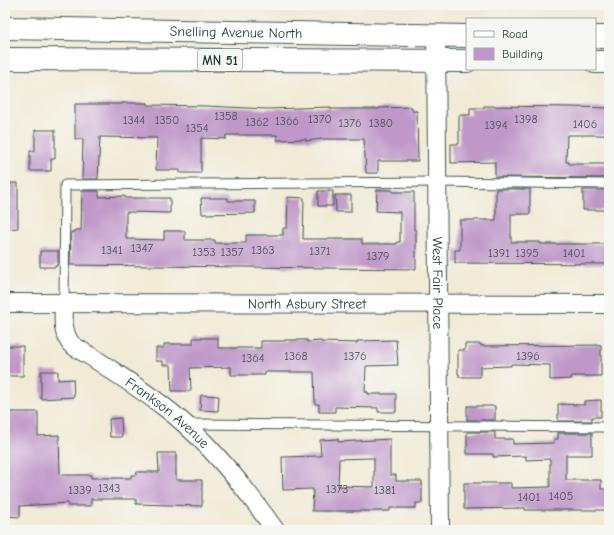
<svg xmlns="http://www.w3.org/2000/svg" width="614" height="535" font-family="'Comic Neue',sans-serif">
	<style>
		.building { fill: #bf98c9; fill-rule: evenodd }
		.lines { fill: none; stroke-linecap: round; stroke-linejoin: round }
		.lane-casing { stroke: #3e574c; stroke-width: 11 }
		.street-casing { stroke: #3e574c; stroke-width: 20 }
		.primary-casing { stroke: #3e574c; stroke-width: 24 }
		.lane { stroke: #fff; stroke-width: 9 }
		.street { stroke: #fff; stroke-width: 18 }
		.primary { stroke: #fff; stroke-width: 22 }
		.labels { text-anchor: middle; stroke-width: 3; stroke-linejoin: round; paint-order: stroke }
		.number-label { font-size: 12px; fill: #475459 }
		.shield { fill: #f6f6f2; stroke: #60746d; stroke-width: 1 }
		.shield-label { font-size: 13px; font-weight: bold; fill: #1f3d34 }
		.street-label { font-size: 14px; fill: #1f3d34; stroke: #f6f6f2 }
	</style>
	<rect width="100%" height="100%" fill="#f6f6f2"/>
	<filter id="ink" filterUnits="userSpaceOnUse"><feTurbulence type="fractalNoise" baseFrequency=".025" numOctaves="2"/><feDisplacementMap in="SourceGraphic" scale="8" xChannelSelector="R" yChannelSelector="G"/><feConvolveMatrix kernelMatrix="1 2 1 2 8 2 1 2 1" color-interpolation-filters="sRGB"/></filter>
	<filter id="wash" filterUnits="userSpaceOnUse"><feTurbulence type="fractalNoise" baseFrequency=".012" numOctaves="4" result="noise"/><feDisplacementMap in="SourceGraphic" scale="16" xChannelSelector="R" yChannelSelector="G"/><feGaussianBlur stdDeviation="0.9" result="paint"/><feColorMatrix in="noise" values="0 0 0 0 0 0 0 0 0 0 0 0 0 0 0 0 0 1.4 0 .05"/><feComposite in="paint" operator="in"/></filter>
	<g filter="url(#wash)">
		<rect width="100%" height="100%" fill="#f1ead6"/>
		<g id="blocks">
			<!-- building -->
			<path class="building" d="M122 103H147V105L207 106 267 109 330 107V109H379V108L412 107V111H417L418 161H378V173H366L364 139H322L306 141V139L277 140V135H226V139L201 138V173H180V170H156L157 138 100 137 98 179H82L83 139H75V104H122Z
				M484 106 574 107 609 108V135H567L566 162H569V164H609V178L495 177V162L451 163V144H459V115H470V108H484Z
				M35 130H55V159H51V171H30V151H35Z
				M5 183H18V228L5 229Z
				M496 189H530V214H511V242H540V244H609V264L455 263V250H460V220H496Z
				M377 190H392V192H414V230H416V269L70 265 71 232H75V230H81L82 191H99V197L125 196V198H170V213L126 212V239L164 240V231H185V240H215V243H246V235H283V228H287L288 197 304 198 303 239H362V244H397V242H400V212L376 211Z
				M583 190H609V210H583Z
				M318 191H333V206H318Z
				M335 195H351V212H336Z
				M201 198H228V201H255V213L202 214Z
				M40 251H58V265H56V267H40Z
				M193 338H218V348H261V341H285V340H307V342L321 341V342L357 343V341L396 340 398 365 366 366 365 392H368V394H396V412H378V408L335 407V412H319V404H315L314 372H265V375H231V367L190 368 191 391H172L171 365H163V361H156V348H164V344H193Z
				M465 344H481V346L601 345V376H571V379L550 380V365L511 364V366L480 367V377H459V374H458V350H465Z
				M5 346H23V376H5Z
				M41 371H58V380L73 379 74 397 41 399Z
				M201 395 219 396 218 411 200 410Z
				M601 400V417H592V421H558V404L584 405V401Z
				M467 406H495V420H467Z
				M5 412H38V436L59 435 60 475H91V478H131V475H136L137 472H159L158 453H176V480H202V506L136 504V499H91V506H68V503L20 506V517L5 516Z
				M121 418 122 437H110L109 419Z
				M467 432H495V439H513V444L554 443V439H558V433H592V455H566V480H601V489H609V510H525V508L464 509V483H511V488L550 487V459L526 460V456L493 457V454H467Z
				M338 439V442L390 439V475H396V481H422V503H416V508H390V511H312L313 489 283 490 282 457 321 456 320 440ZM370 458H374V487L338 486 339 459Z"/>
		</g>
	</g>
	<g filter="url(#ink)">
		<use href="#blocks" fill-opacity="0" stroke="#3e574c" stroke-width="1"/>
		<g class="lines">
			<defs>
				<path id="lane" d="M64 303 65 185 437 182 609 184
					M186 424 609 427"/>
				<g id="street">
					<path id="s1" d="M436 35 440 530"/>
					<path id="s2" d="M5 303 609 304"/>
					<path id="s3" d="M64 303C64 319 61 330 71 344 79 350 87 354 95 359 117 374 141 389 163 406 206 438 244 486 275 530"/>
				</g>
				<g id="primary">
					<path id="s4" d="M5 28 467 36"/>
					<path d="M595 37H609"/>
					<path d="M5 59 467 61"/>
					<path d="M595 62H609"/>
				</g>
			</defs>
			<!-- lane casing -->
			<use href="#lane" class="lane-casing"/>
			<!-- street casing -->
			<use href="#street" class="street-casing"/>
			<!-- primary casing -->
			<use href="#primary" class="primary-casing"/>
			<!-- lane -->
			<use href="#lane" class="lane"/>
			<!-- street -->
			<use href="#street" class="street"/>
			<!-- primary -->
			<use href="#primary" class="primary"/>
		</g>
	</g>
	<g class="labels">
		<!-- number labels -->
		<g class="number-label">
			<text x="226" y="120">1358</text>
			<text x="320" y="123">1370</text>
			<text x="526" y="123">1398</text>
			<text x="134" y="124">1344</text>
			<text x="167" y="124">1350</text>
			<text x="287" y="125">1366</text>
			<text x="257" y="126">1362</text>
			<text x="350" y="127">1376</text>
			<text x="381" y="127">1380</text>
			<text x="585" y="128">1406</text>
			<text x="496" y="129">1394</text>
			<text x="197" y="132">1354</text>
			<text x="142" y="252">1347</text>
			<text x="112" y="254">1341</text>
			<text x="263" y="254">1363</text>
			<text x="320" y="255">1371</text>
			<text x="204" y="256">1353</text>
			<text x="232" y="256">1357</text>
			<text x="499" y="257">1391</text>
			<text x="527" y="257">1395</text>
			<text x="574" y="257">1401</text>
			<text x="378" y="260">1379</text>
			<text x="296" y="360">1368</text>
			<text x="355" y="360">1376</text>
			<text x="528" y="360">1396</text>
			<text x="253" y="362">1364</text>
			<text x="109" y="492">1343</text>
			<text x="337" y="493">1373</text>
			<text x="80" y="494">1339</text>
			<text x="385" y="494">1381</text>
			<text x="561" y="500">1405</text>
			<text x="529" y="501">1401</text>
		</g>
		<!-- shield labels -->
		<rect class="shield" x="198" y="49" width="44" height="22" rx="3"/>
		<g class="shield-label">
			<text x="220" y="65">MN 51</text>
		</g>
		<!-- street labels -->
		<g class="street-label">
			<text dy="5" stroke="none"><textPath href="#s4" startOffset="231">Snelling Avenue North</textPath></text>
			<text dy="5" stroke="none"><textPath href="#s1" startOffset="248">West Fair Place</textPath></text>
			<text dy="5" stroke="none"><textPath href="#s2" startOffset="302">North Asbury Street</textPath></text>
			<text dy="5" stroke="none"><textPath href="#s3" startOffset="161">Frankson Avenue</textPath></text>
		</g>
	</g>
	<!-- margin -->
	<rect width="614" height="535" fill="none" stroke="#f6f6f2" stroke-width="20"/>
	<!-- legend -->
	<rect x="466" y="18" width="130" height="52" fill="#f6f6f2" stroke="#a0aca6"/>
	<rect x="474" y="31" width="20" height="6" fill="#ffffff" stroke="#a0aca6"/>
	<text x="502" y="38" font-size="12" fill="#1f3d34">Road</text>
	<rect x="474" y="48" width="20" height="12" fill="#bf98c9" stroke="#a0aca6"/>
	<text x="502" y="58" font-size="12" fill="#1f3d34">Building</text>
</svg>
